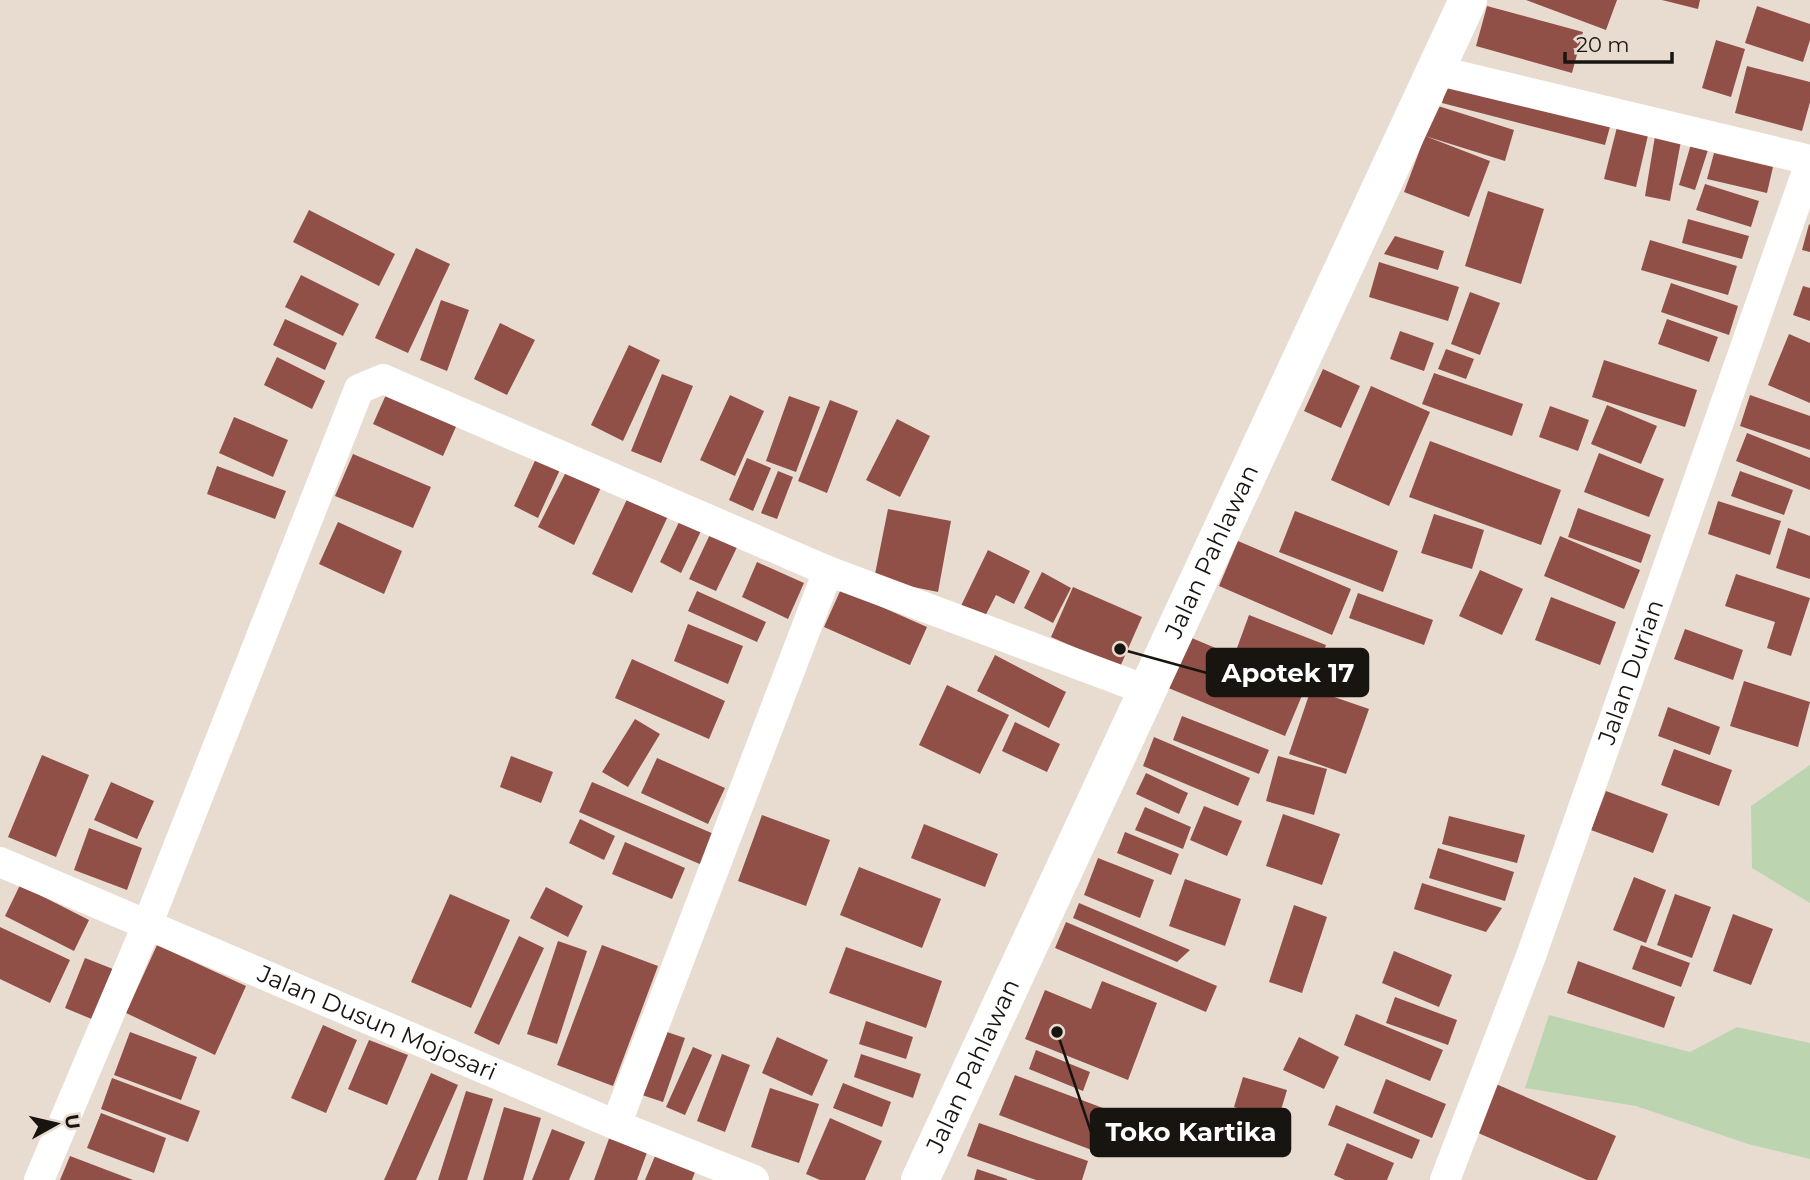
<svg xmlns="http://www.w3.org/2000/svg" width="1810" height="1180" font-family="Montserrat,sans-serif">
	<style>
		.green { fill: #bcd5b0 }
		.building { fill: #915047 }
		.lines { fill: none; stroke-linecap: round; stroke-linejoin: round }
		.minor { stroke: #fff; stroke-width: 30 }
		.secondary { stroke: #fff; stroke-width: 38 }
		.labels { text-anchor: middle; stroke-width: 5; stroke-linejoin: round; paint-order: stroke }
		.street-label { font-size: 24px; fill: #181410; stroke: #e8dcd0 }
		.leader { fill: none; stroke: #181410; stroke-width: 2.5 }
		.callout-dot { fill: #181410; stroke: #e8dcd0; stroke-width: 2.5 }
		.callout { fill: #181410; stroke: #181410; stroke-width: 2.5 }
		.callout-label { font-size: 26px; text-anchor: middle; font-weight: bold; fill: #fff }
	</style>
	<rect width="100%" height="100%" fill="#e8dcd0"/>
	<!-- green -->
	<path class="green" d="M1810 765V903L1752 868 1751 806Z
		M1549 1015 1690 1052 1737 1027 1810 1043V1159L1748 1144 1636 1106 1525 1088Z"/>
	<!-- building -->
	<path class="building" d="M1526 0H1617L1606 30Z
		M1662 0H1700L1698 9Z
		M1487 6 1583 32 1572 73 1476 46Z
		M1757 6 1810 24V40L1803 62 1745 43Z
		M1716 40 1745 49 1731 97 1702 88Z
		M1747 66 1810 82V102L1802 131 1735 113Z
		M1448 80 1611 123 1605 145 1442 103Z
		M1435 105 1514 130 1505 161 1425 136Z
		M1618 123 1649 131 1636 187 1604 179Z
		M1425 136 1490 161 1469 217 1404 192Z
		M1655 136 1681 141 1670 201 1645 196Z
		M1691 144 1708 150 1695 190 1679 185Z
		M1714 153 1773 167 1767 193 1707 179Z
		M1705 184 1759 201 1751 227 1696 210Z
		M1488 191 1544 209 1521 284 1465 266Z
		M309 210 395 254 379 286 293 242Z
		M1688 219 1749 236 1742 259 1682 243Z
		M1809 224 1810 225V252L1802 250Z
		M1395 236 1444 251 1438 270 1384 254Z
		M1650 240 1737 266 1728 295 1641 270Z
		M416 248 450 264 408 353 375 338Z
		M1379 262 1459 287 1448 321 1369 297Z
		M301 275 359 304 343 336 285 307Z
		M1671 283 1738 306 1729 335 1661 312Z
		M1803 286 1810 288V321L1793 315Z
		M1470 292 1500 303 1480 355 1451 344Z
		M441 300 469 310 447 371 420 360Z
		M285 319 337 343 325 370 273 345Z
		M1667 319 1718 337 1709 362 1658 344Z
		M500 323 535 340 507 395 474 379Z
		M1400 331 1434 343 1424 371 1390 359Z
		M1789 334 1810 343V403L1768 385Z
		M629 345 660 360 623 441 591 425Z
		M1446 349 1474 359 1466 379 1438 369Z
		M277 357 325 381 312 409 264 385Z
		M1604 360 1697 390 1685 427 1592 397Z
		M1323 369 1360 386 1341 428 1304 411Z
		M1434 373 1523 404 1512 436 1422 404Z
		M662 374 693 386 661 463 631 451Z
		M1371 386 1430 412 1389 506 1331 480Z
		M389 388 459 420 443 456 373 424Z
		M730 395 764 411 735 476 700 460Z
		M1750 395 1810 416V450L1740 426Z
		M789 396 820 407 796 472 766 461Z
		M830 400 858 411 827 493 798 481Z
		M1607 405 1657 426 1641 464 1591 444Z
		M1550 406 1589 420 1578 451 1539 437Z
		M234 417 288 440 273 477 219 453Z
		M897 419 930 436 900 497 866 480Z
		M1747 433 1810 458V490L1736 461Z
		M1430 441 1561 490 1541 545 1409 497Z
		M539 452 563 463 538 518 514 506Z
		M1599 453 1664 479 1649 517 1584 492Z
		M353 454 431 487 413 528 335 496Z
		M747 458 771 468 753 511 729 500Z
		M570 464 604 481 574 545 538 527Z
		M217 466 286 491 275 519 207 494Z
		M778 471 793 477 777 519 761 513Z
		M1740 471 1793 490 1784 515 1731 496Z
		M629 495 669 514 632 593 592 574Z
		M1718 501 1781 521 1770 555 1708 534Z
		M1578 508 1651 535 1641 563 1568 537Z
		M888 509 951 521 938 592 874 579Z
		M1295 511 1398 551 1383 592 1279 552Z
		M1434 514 1484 530 1472 569 1421 553Z
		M680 520 701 531 681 573 660 562Z
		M338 522 402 551 384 594 319 564Z
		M713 528 740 541 716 591 689 579Z
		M1788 528 1810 536V579L1776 568Z
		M1560 536 1640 570 1624 609 1544 576Z
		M1238 541 1351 589 1332 635 1219 586Z
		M988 550 1030 571 1014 604 996 595 981 624 958 612Z
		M757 562 804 583 788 619 742 597Z
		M1480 570 1523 589 1502 635 1459 616Z
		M1042 572 1071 588 1053 623 1024 608Z
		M1736 574 1810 598 1791 656 1767 648 1775 622 1725 606Z
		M1073 587 1142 617 1120 667 1051 637Z
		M841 589 927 627 910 665 824 627Z
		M697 591 766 622 757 642 688 611Z
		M1358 593 1433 620 1424 645 1349 618Z
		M1551 597 1616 622 1600 665 1535 640Z
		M1249 615 1326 645 1314 678 1237 648Z
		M688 624 743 646 728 684 674 661Z
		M1685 629 1743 650 1733 680 1674 659Z
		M1187 636 1306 686 1285 736 1166 687Z
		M995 655 1066 692 1049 728 977 691Z
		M632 659 725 701 709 739 615 698Z
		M1744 681 1810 702 1798 747 1730 726Z
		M947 685 1009 715 980 774 919 745Z
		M1311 689 1369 709 1346 774 1289 754Z
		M1668 707 1720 727 1710 755 1658 736Z
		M1182 716 1269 750 1259 774 1173 740Z
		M635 719 660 734 628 787 602 772Z
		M1015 722 1060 744 1047 772 1002 751Z
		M1154 737 1250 778 1238 806 1143 766Z
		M1674 749 1732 770 1719 806 1661 785Z
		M42 755 89 775 56 857 8 837Z
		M511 756 553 772 541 803 500 787Z
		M1278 756 1327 769 1314 815 1266 801Z
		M657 758 725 788 708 824 641 793Z
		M1146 773 1188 793 1179 814 1136 794Z
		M111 782 154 801 137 839 94 820Z
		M592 782 714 834 702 865 579 812Z
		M1606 791 1668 814 1653 853 1591 830Z
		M1204 806 1242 821 1227 856 1190 840Z
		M1145 807 1191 827 1183 849 1135 830Z
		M1283 814 1340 834 1322 885 1266 866Z
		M762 815 830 840 806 906 738 881Z
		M1449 816 1525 835 1517 863 1442 844Z
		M580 819 615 836 604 860 569 843Z
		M924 824 998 854 985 887 911 858Z
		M89 828 142 848 127 890 74 870Z
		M1125 832 1179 854 1171 875 1117 853Z
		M625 842 685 868 672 899 612 874Z
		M1438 848 1514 872 1505 901 1429 878Z
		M1098 858 1154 880 1140 918 1084 895Z
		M859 867 941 899 922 948 840 915Z
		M1634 877 1666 890 1646 943 1613 930Z
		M1185 879 1241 899 1225 946 1169 926Z
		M1422 883 1502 908 1486 932 1414 909Z
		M20 885 89 920 74 951 5 916Z
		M546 887 583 906 568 937 530 918Z
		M450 894 510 920 471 1008 411 982Z
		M1675 894 1711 907 1692 958 1657 945Z
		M1079 903 1190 950 1177 962 1073 918Z
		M1294 905 1327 917 1302 993 1269 982Z
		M1733 914 1773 929 1751 985 1713 971Z
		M1066 922 1217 986 1206 1012 1055 948Z
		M0 927 70 960 50 1003 0 979Z
		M519 936 544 948 499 1045 474 1033Z
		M558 941 587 951 557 1044 527 1034Z
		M157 945 246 986 215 1055 126 1013Z
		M602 945 658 966 613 1086 557 1065Z
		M1641 945 1690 963 1681 987 1632 969Z
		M846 947 942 981 926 1028 829 993Z
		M1394 951 1452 975 1439 1007 1382 983Z
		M85 958 113 969 94 1020 65 1008Z
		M1578 961 1675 997 1664 1028 1567 993Z
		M1102 981 1157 1003 1128 1080 1025 1039 1045 990 1091 1009Z
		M1395 997 1457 1020 1448 1045 1386 1023Z
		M1356 1014 1443 1050 1430 1081 1344 1045Z
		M866 1021 913 1037 906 1059 859 1044Z
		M323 1025 357 1040 326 1113 291 1098Z
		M664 1031 685 1038 663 1102 642 1095Z
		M130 1032 197 1057 181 1100 114 1075Z
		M777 1037 828 1060 812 1096 762 1073Z
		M1299 1037 1339 1057 1324 1089 1283 1070Z
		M369 1040 408 1055 387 1105 348 1089Z
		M693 1047 712 1055 685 1115 666 1107Z
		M1036 1050 1090 1072 1083 1091 1029 1069Z
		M722 1054 750 1065 725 1132 697 1121Z
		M861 1054 921 1074 913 1098 854 1077Z
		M431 1073 458 1085 416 1180H384Z
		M1015 1075 1111 1111 1097 1152 999 1115Z
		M1243 1077 1287 1090 1278 1120 1234 1107Z
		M112 1078 200 1111 188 1142 101 1109Z
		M1386 1079 1446 1104 1432 1138 1373 1113Z
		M1489 1081 1616 1136 1597 1180H1587L1469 1129Z
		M843 1083 891 1102 882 1127 833 1108Z
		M770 1088 819 1104 799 1163 751 1147Z
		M466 1091 493 1099 467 1180H438Z
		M1336 1105 1420 1140 1412 1159 1328 1125Z
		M504 1107 541 1118 523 1180H483Z
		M101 1113 166 1138 154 1173 87 1148Z
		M830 1118 882 1141 865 1180H820L806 1174Z
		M979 1123 1088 1161 1082 1180H1036L967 1156Z
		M552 1129 585 1142 569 1180H532Z
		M611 1133 649 1147 637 1180H594Z
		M1347 1143 1394 1163 1387 1180H1345L1334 1175Z
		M70 1156 133 1180H60Z
		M655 1156 695 1172 692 1180H645Z
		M977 1169 1007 1179V1180H974Z"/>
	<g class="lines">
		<!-- minor -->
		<g class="minor">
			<path d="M1435 70 1810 160"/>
			<path id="s1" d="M0 862 616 1125 754 1180"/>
			<path d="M616 1125 828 571"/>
			<path d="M39 1180 148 923 359 389 383 379 828 571 1149 691"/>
			<path id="s2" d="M1445 1180 1531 956 1810 163"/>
		</g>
		<!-- secondary -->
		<path class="secondary" id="s3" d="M920 1180 1468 0"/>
	</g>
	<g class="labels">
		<!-- street labels -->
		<g class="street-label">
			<text dy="8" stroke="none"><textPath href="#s3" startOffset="693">Jalan Pahlawan</textPath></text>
			<text dy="8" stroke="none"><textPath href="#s2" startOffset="541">Jalan Durian</textPath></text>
			<text dy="8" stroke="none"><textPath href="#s1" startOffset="410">Jalan Dusun Mojosari</textPath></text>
			<text dy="8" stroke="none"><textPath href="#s3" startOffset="126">Jalan Pahlawan</textPath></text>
		</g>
	</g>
	<!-- callouts -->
	<path class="leader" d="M1120 649L1207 673M1057 1032L1091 1132"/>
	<g class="callout-dot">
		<circle cx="1120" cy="649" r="7"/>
		<circle cx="1057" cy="1032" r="7"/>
	</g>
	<g class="callout">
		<rect x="1207" y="649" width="161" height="47" rx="7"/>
		<rect x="1091" y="1109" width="199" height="47" rx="7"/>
	</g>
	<g class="callout-label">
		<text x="1288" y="682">Apotek 17</text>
		<text x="1191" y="1141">Toko Kartika</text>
	</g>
	<!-- north arrow -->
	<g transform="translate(56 1124) rotate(82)" stroke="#e8dcd0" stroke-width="5" paint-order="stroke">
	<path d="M0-5L12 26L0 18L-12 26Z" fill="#181410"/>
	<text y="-10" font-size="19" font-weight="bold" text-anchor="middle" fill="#181410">U</text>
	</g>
	<!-- scale -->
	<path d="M1565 52v10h107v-10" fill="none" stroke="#181410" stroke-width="3.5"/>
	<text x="1576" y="52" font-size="21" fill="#181410" stroke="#e8dcd0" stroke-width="5" paint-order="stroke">20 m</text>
</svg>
